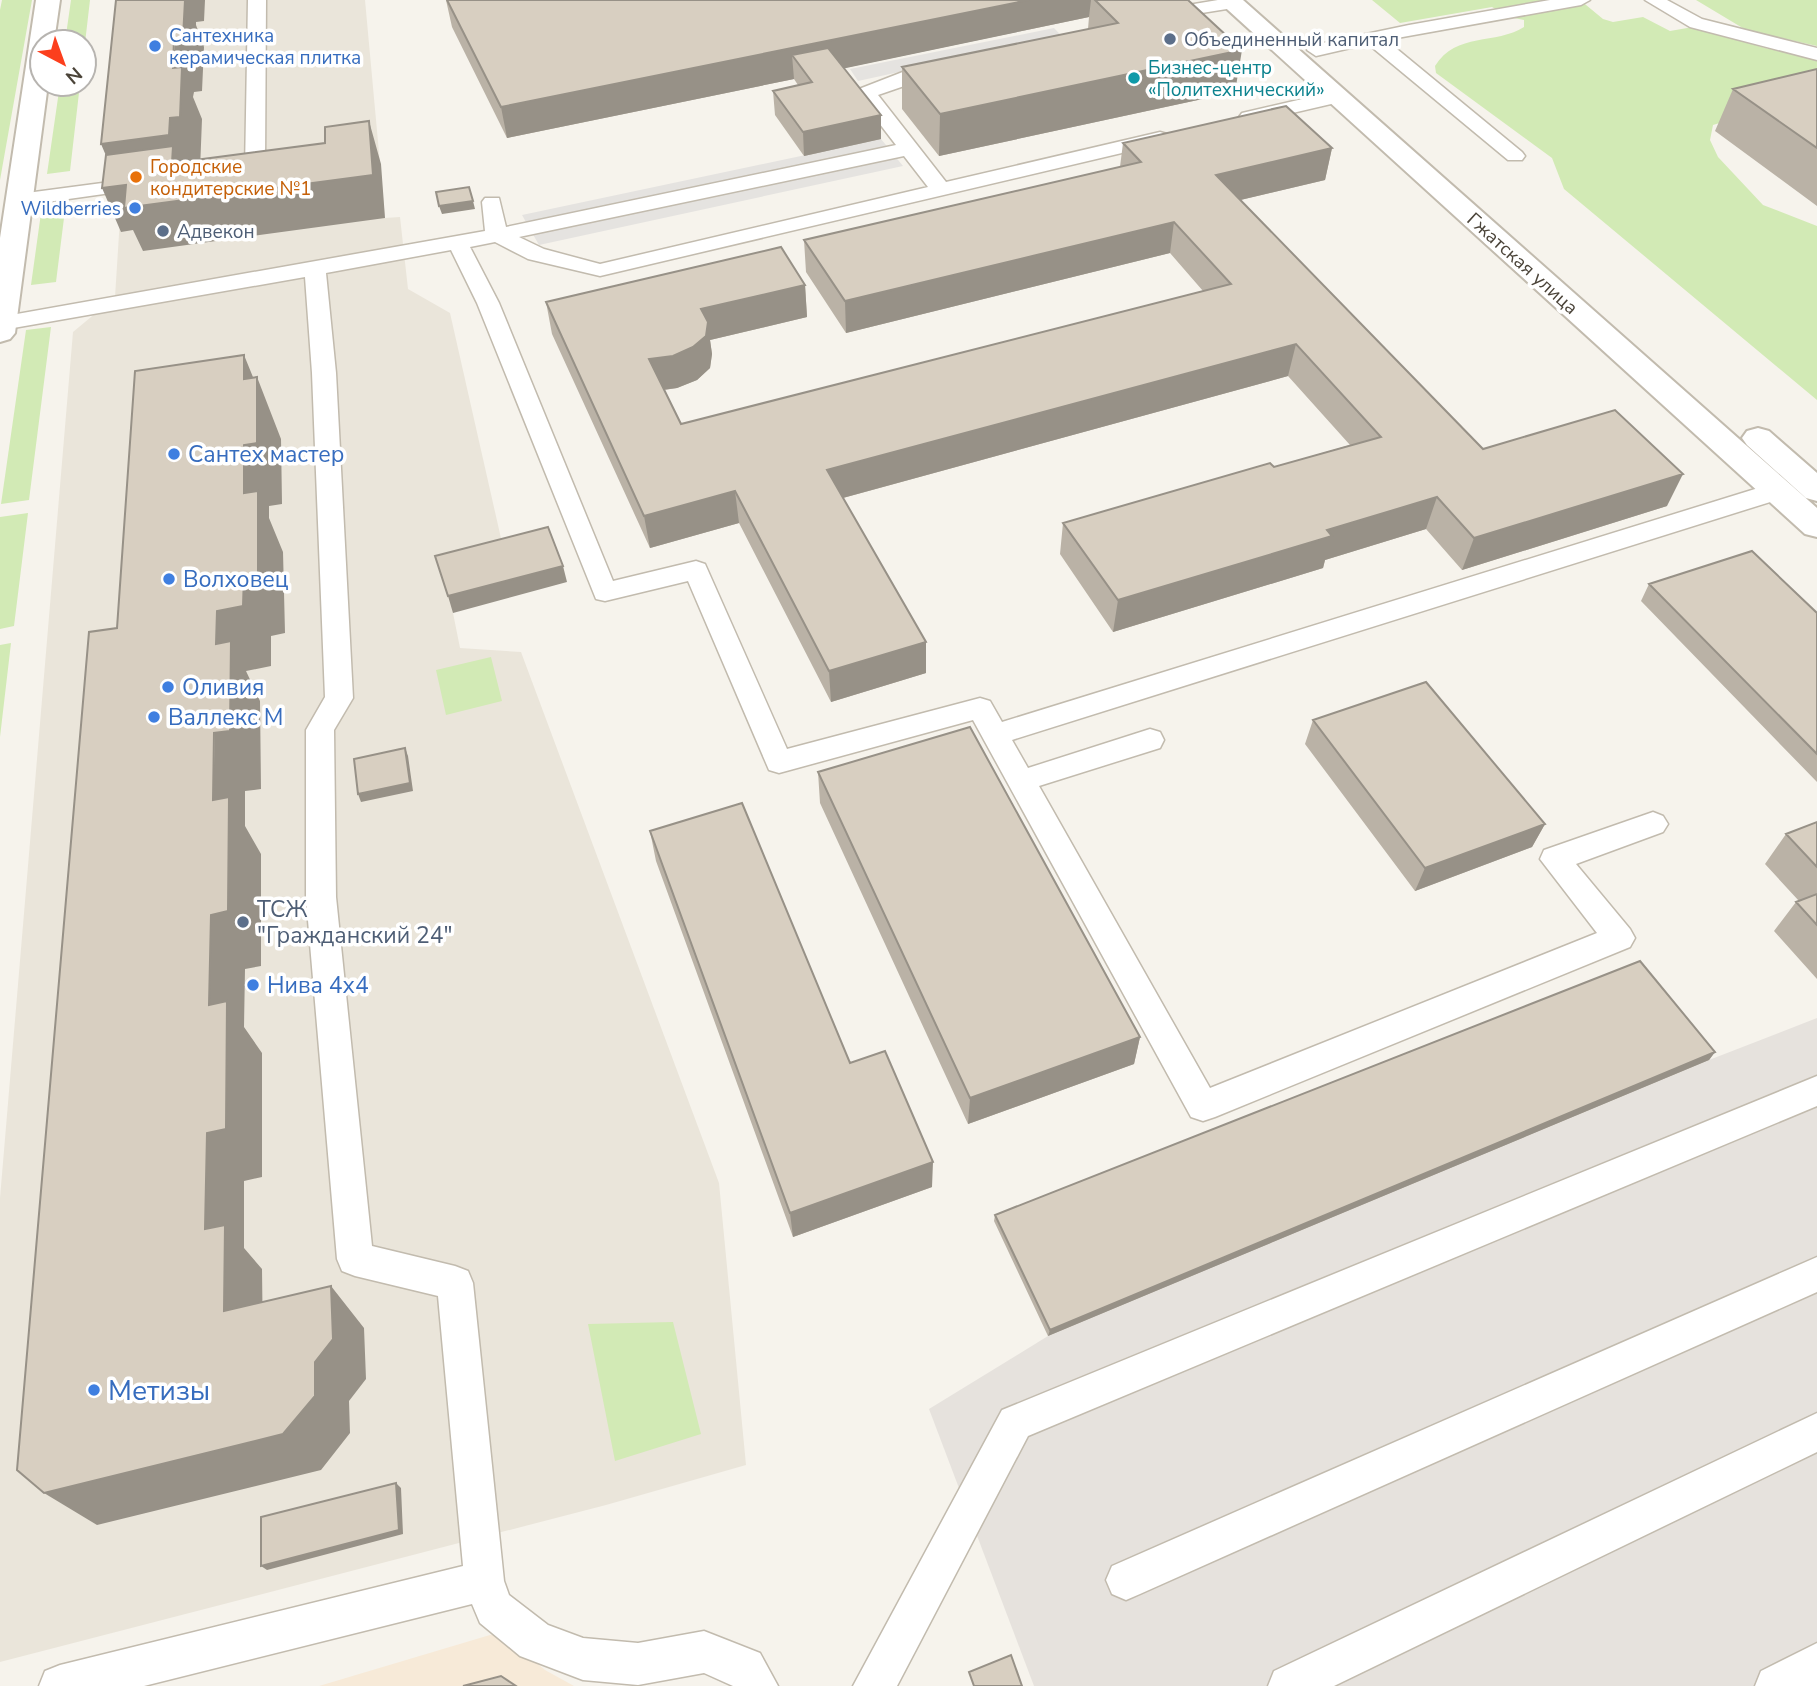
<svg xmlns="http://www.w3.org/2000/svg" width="1817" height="1686" font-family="'Nunito Sans',sans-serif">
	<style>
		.residential { fill: #eae5da }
		.commercial { fill: #f7ead8 }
		.industrial { fill: #e6e2dd }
		.green { fill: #d2eab5 }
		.parking { fill: #e5e3e0 }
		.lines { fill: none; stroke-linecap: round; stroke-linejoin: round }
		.service-casing { stroke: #c2bbae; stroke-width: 3 }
		.minor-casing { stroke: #c2bbae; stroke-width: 4 }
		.service { fill: #fff; fill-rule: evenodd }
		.minor { fill: #fff; fill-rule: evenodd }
		.wall { fill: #bab2a6 }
		.shaded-wall { fill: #979187 }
		.building { fill: #d8cfc1; stroke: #979187; stroke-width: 2 }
		.service-dot { fill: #5c6f8a; stroke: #fff; stroke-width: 2.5 }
		.shop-dot { fill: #3f7fe0; stroke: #fff; stroke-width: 2.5 }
		.culture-dot { fill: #0f9aa8; stroke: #fff; stroke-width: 2.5 }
		.food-dot { fill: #e8710a; stroke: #fff; stroke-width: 2.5 }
		.labels { text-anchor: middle; stroke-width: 7; stroke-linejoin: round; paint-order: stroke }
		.far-shop-label { font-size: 19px; fill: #366cbe; stroke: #fff; text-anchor: start }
		.far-service-label { font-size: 19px; fill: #4e5e75; stroke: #fff; text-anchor: start }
		.far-culture-label { font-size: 19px; fill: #0d838f; stroke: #fff; text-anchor: start }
		.far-food-label { font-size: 19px; fill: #c56008; stroke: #fff; text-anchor: start }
		.far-street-label { font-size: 19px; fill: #4b4439; stroke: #fff }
		.shop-label { font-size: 23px; fill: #366cbe; stroke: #fff; text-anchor: start }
		.service-label { font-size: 23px; fill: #4e5e75; stroke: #fff; text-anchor: start }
		.near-shop-label { font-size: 28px; fill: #366cbe; stroke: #fff; text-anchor: start }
	</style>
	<rect width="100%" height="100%" fill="#f6f3ec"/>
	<!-- residential -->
	<path class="residential" d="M134 0H365L385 218 400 217 408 289 450 313 505 556 453 613 460 648 521 652 719 1183 746 1465 606 1505 0 1662V1198L73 332 115 297Z"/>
	<!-- commercial -->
	<path class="commercial" d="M500 1632 545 1670 574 1686H319Z"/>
	<!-- industrial -->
	<path class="industrial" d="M1817 1018V1686H1034L929 1409 1048 1336 1709 1060Z"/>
	<!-- green -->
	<path class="green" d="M2 0H32L0 180V10Z
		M71 0H90L85 43 65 42Z
		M1372 0H1580L1603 19 1613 22 1643 17 1670 31 1693 27 1765 48 1817 58V93L1713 125 1710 140 1718 157 1763 205 1817 226V400L1564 189 1552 158 1436 73 1435 66C1456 32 1496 45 1524 27V20L1509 17 1492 7 1400 23Z
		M1696 0H1817V46L1746 30Z
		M60 84H80L70 171 47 174Z
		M65 210 56 282 31 285 41 213Z
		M51 327 29 500 1 504 26 330Z
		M28 513 14 626 0 629V517Z
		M11 643 0 737V645Z
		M491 657 502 701 446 715 436 670Z
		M673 1322 701 1434 615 1461 588 1324Z"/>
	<!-- parking -->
	<path class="parking" d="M1054 28 1078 53 922 67 858 81 850 69Z
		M881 139 903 166 539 245 522 215Z"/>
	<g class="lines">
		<defs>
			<path id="service" d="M248 0H266L265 163H284L287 167 284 171 255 176 248 174 245 170Z
				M1218 0H1240L1242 3 1233 8 1158 20 1149 15 1158 10Z
				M1550 0H1590L1581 5 1386 40 1522 152 1525 156 1522 160H1508L1368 44 1316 56 1307 50 1309 46 1409 25Z
				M1645 0H1667L1702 19 1817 48V60L1690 27Z
				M938 62 945 64 947 68 945 72 878 95 946 182 1160 132 1167 134 1170 138 1167 142 1160 144 600 276 528 259 495 242 470 247 499 303 613 581 696 561 705 564 787 749 980 698 990 701 1002 722 1768 485 1777 483 1786 485 1789 491 1786 497 1012 740 1028 768 1150 729 1160 732 1164 740 1160 748 1039 786 1210 1088 1597 933 1540 859 1544 850 1653 812 1663 816 1668 824 1663 832 1576 864 1630 929 1635 938 1630 947 1215 1117 1203 1121 1191 1117 973 720 779 773 769 770 688 581 605 601 596 599 477 303 451 250 326 273 336 373 353 698 334 730 336 897 372 1246 455 1266 468 1271 473 1283 504 1581 509 1595 548 1625 583 1638 638 1643 704 1631 760 1653 778 1686H733L704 1673 638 1685 583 1680 520 1656 480 1623 472 1604 144 1686H39L45 1671 60 1665 463 1566 438 1296 355 1276 342 1271 337 1259 306 897V730L325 697 312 373 305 277 2 330 0 317 485 231 482 202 485 198H499L506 227 896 145 856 93 859 89 913 68ZM904 156 928 187 600 264 544 249 519 237Z
				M1337 91 1344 93 1347 97 1344 101 1249 123 1239 117 1242 113Z
				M125 180 132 182 135 186 132 190 19 206 12 204 9 200 12 196 19 194Z
				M1817 1076V1106L1028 1436 897 1686H853L1002 1410Z
				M1817 1257V1292L1140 1594 1126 1600 1112 1594 1106 1580 1112 1566Z
				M1817 1413V1452L1334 1686H1268L1274 1671Z
				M1817 1643V1686H1755L1761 1671Z"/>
			<path id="minor" d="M36 0H60L54 42H42V84H48L15 333 10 339 0 342V238Z
				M1217 0H1243L1817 508V537L1805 534Z
				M1758 428 1769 431 1817 473V501L1806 498 1747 445 1742 438 1747 431Z"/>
		</defs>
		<!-- service casing -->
		<use href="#service" class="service-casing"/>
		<!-- minor casing -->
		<use href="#minor" class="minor-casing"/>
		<!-- service -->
		<use href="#service" class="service"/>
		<!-- minor -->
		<use href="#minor" class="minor"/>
	</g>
	<!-- wall -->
	<path class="wall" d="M446 0H1188L1235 92 939 156 902 109V67L1088 29 1089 17 844 68 881 115V139L804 156 775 115 773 91 798 85 794 79 507 138 452 27Z
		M1817 69V206L1715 131 1733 89Z
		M1123 143 1332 148 1325 180 1240 200 1483 449 1667 506 1462 570 1426 529 1325 560 1323 568 1113 632 1060 554 1063 523 1274 467 1350 445 1288 376 843 498 926 642V673L831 702 739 523 650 548 552 334 546 302 805 285 807 317 710 340 712 354 710 368 697 380 677 388 664 390 681 424 1203 291 1170 253 846 333 806 272 804 240 1120 167Z
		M1649 584 1817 613V782L1641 601Z
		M1313 720 1545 824 1532 847 1415 891 1305 744Z
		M818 772 1140 1037 1134 1064 968 1124 820 803Z
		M1817 822V979L1774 931 1796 902 1799 901 1765 864 1786 834Z
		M650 831 850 1063 932 1187 793 1237 656 861Z
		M1715 1052 1709 1060 1048 1336 994 1221 995 1215Z"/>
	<!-- shaded-wall -->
	<path class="shaded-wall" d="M178 0H205L204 21 196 22V25L204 47 202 91 194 92 193 97 202 119 200 170 373 175 369 121 381 164 385 218 143 251 133 230 121 232 102 188 119 186 101 144 173 68Z
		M1029 0H1091L1089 17 808 76 792 55 794 79 507 138 501 107Z
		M1242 50 1235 92 939 156 940 114Z
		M881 115V139L804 156 803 132Z
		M1332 148 1325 180 1211 207 1216 175Z
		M473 201 475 209 442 214 439 206Z
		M1174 222 1170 253 846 333 845 301Z
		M805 285 807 317 710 340 712 354 710 368 697 380 677 388 654 391 649 359 701 309Z
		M1296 344 1288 376 828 502 827 470Z
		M244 355 257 387V377L281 439 282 504 269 506V518L283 552 285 633 271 636V666L246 671 260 701 261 789 245 791V826L261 854V966L245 969 244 1027 262 1053V1177L244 1181V1248L262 1269 263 1352 224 1311 205 1229 217 611 244 493Z
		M1683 474 1667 506 1462 570 1474 538Z
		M735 491 739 523 650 548 644 516Z
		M1437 497 1426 529 1325 560 1323 568 1113 632 1118 600 1327 530Z
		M563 566 567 582 453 613 448 596Z
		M926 642V673L831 702 829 671Z
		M405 748 408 756 413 791 361 802 358 794Z
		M1545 824 1532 847 1415 891 1425 868Z
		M1140 1037 1134 1064 968 1124 970 1098Z
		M1715 1052 1709 1060 1048 1336 1050 1330Z
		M933 1162 932 1187 793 1237 790 1213Z
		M331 1286 364 1328 366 1379 349 1401 350 1433 321 1470 97 1525 44 1493 315 1362Z
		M396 1483 401 1488 403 1534 267 1570 261 1566Z"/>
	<!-- building -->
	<path class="building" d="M116 0H185L183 38 174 39 173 68 182 67 180 117 170 118 169 135 101 144Z
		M447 0H1029L501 107Z
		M1095 0H1188L1242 50 940 114 902 67 1118 23Z
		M828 48 881 115 803 132 773 91 812 82 792 55Z
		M1817 69V148L1733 89Z
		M1286 106 1332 148 1216 175 1483 449 1615 410 1683 474 1474 538 1437 497 1327 530 1332 536 1118 600 1063 523 1270 463 1274 467 1381 437 1296 344 827 470 926 642 829 671 735 491 644 516 546 302 781 247 805 285 701 309 708 322 706 336 693 347 673 356 649 359 681 424 1231 284 1174 222 845 301 804 240 1141 162 1123 143Z
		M369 121 373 175 124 208 126 185 102 188 106 155 173 146 172 163 325 143V127Z
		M469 187 473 201 439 206 436 192Z
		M244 355V379L257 377V443L244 445V493L258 491V573L244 575 243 606 217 611 216 644 231 641 230 731 214 733 213 800 229 797 228 911 211 915 209 1005 227 1001 226 1129 207 1133 205 1229 225 1225 224 1311 331 1286 333 1339 315 1362V1396L283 1434 44 1493 17 1470 89 632 117 628 135 371Z
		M548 527 563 566 448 596 435 556Z
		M1752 551 1817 613V754L1649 584Z
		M1426 682 1545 824 1425 868 1313 720Z
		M970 727 1140 1037 970 1098 818 772Z
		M405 748 410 783 358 794 354 759Z
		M742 803 850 1063 885 1051 933 1162 790 1213 650 831Z
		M1817 822V867L1786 834Z
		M1817 894V925L1796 902Z
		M1640 961 1715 1052 1050 1330 995 1215Z
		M396 1483 399 1530 261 1566V1517Z
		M1011 1655 1022 1686H974L969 1672Z
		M501 1676 516 1686H463Z"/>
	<!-- markers -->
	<g class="service-dot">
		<circle cx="1170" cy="39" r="7"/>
		<circle cx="163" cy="231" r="7"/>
		<circle cx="243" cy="922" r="7"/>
	</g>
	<g class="shop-dot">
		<circle cx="155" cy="46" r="7"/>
		<circle cx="135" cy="208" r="7"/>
		<circle cx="174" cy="454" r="7"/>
		<circle cx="169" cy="579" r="7"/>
		<circle cx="168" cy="687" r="7"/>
		<circle cx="154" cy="717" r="7"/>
		<circle cx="253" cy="985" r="7"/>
		<circle cx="94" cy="1390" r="7"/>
	</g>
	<circle class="culture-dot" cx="1134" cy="78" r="7"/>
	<circle class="food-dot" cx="136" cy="177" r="7"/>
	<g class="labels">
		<!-- far-shop labels -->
		<g class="far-shop-label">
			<text x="169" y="42">Сантехника<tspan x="169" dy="22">керамическая плитка</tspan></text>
			<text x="121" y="215" text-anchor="end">Wildberries</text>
		</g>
		<!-- far-service labels -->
		<g class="far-service-label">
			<text x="1184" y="46">Объединенный капитал</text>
			<text x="177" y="238">Адвекон</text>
		</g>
		<!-- far-culture labels -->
		<g class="far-culture-label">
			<text x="1148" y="74">Бизнес-центр<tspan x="1148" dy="22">«Политехнический»</tspan></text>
		</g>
		<!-- far-food labels -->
		<g class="far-food-label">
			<text x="150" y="173">Городские<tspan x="150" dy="22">кондитерские №1</tspan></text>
		</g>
		<!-- far-street labels -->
		<g class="far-street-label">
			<text transform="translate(1523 263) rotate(42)" y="7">Гжатская улица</text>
		</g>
		<!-- shop labels -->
		<g class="shop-label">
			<text x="188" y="462">Сантех мастер</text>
			<text x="183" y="587">Волховец</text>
			<text x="182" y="695">Оливия</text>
			<text x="168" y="725">Валлекс М</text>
			<text x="267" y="993">Нива 4х4</text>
		</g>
		<!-- service labels -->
		<g class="service-label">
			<text x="257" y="917">ТСЖ<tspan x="257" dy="26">"Гражданский 24"</tspan></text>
		</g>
		<!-- near-shop labels -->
		<g class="near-shop-label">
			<text x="108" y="1400">Метизы</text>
		</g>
	</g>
	<!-- north arrow -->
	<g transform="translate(63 63) rotate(139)"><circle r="33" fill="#ffffff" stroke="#b7b4b0" stroke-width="2"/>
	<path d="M0-5L12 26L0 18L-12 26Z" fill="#fc3f1d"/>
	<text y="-10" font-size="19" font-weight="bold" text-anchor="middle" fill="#4b4439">N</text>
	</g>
</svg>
